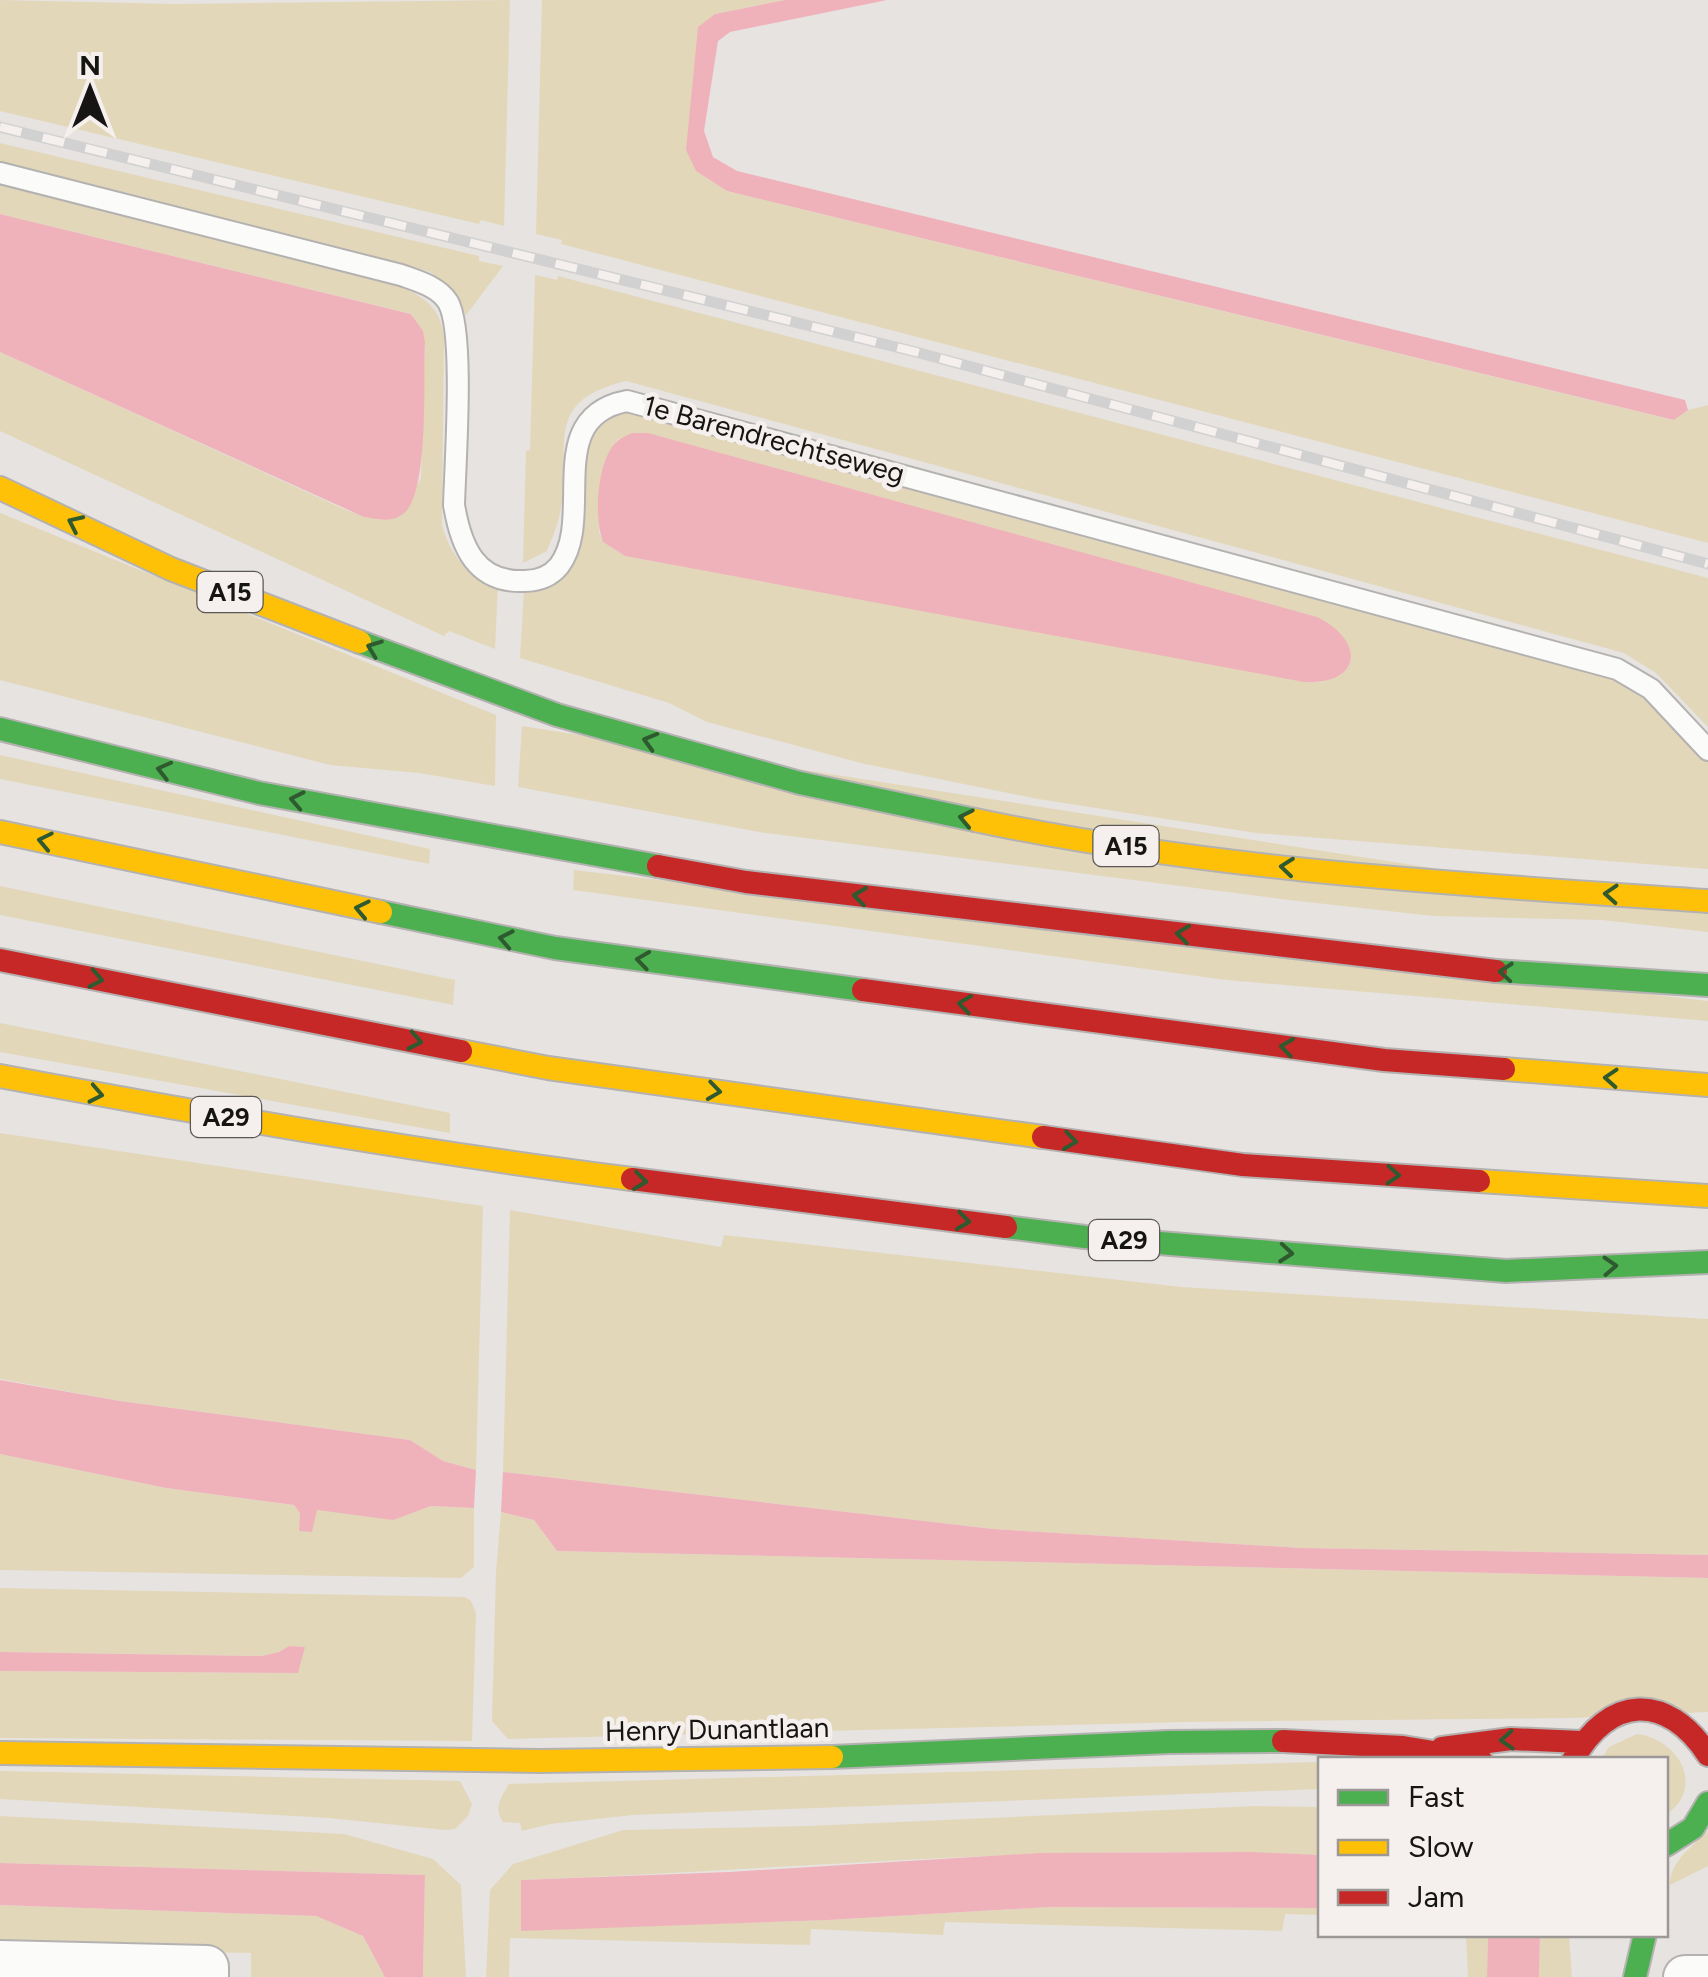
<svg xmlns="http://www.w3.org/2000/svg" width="1708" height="1977" font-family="Figtree,sans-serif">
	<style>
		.green { fill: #e3d7ba; fill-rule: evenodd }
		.water { fill: #f0b2ba }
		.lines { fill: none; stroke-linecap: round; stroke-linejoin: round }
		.lane-casing { stroke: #b4b2b1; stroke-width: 24 }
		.street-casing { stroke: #b4b2b1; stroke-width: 46 }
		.fast-casing { stroke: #b4b2b1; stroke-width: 26 }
		.slow-casing { stroke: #b4b2b1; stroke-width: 26 }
		.jam-casing { stroke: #b4b2b1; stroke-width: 26 }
		.lane { stroke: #fbfbfa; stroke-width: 20 }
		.street { stroke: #fbfbfa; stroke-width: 42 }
		.fast { stroke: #4caf50; stroke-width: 22 }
		.slow { stroke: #ffc107; stroke-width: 22 }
		.jam { stroke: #c62828; stroke-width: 22 }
		.rail-casing { stroke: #d2d1d1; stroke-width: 11 }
		.rail { stroke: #f5f0ed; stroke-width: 8; stroke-dasharray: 22; stroke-linecap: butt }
		.oneway { stroke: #2f5a2f }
		.labels { text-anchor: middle; stroke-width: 9; stroke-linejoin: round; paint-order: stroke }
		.shield { fill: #f5f0ed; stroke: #5a5755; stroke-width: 2.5 }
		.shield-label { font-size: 25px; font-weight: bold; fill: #171514 }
		.street-label { font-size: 28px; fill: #171514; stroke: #f5f0ed }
	</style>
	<rect width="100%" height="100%" fill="#e6e3e1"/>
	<!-- green -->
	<path class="green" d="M0 0 175 4 510 0 504 226 481 220 479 224 0 111Z
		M542 0H785L715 14 697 171 727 191 1673 420 1688 410 1708 405V543L561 244 562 240 536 234Z
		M0 143 479 256V261L503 266 466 315 445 283 430 272 0 162Z
		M0 185 399 286C425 297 441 308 444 338L442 525C451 558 467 573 498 585L495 649 449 631 444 636 0 431V352L344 509C364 517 380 522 401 516L421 478 425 342 412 314 0 214Z
		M535 275 557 280 558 276 1708 578V727L1656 673 1624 653 626 381C538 402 574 450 560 513 558 526 551 539 547 551L523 563 526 451 530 450Z
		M623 408 1598 670 1634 687 1708 760V869L1256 833 1038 799 865 764 707 722 669 703 520 658 524 590 553 584 585 447 595 431ZM618 439 1324 683 625 556 603 542 599 532 604 464Z
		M0 513 496 715 495 786 419 773 330 765 0 680Z
		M522 726 1708 911V932L1602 920 1433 916 1289 900 759 832 518 787Z
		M0 755 430 849 429 864 0 779Z
		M574 870 1708 1001V1021L1226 980 573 890Z
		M0 886 455 980 453 1005 0 915Z
		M0 1023 450 1113V1133L0 1052Z
		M0 1133 483 1206 476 1470 443 1461 410 1440 120 1401 0 1379Z
		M510 1210 721 1247 724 1235 1181 1287 1708 1319V1555L1302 1548 993 1529 503 1472Z
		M0 1454 166 1488 294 1505 300 1513 317 1510 393 1519 431 1506 474 1508V1567L461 1578 0 1570Z
		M501 1512 534 1520 557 1551 1708 1578V1712L1571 1718 1185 1722 508 1739 492 1721 496 1572Z
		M0 1588 465 1597 471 1601 476 1613 472 1741 0 1738V1671L297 1673 290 1646 279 1652 262 1656 0 1652Z
		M1637 1734C1679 1739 1706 1787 1666 1815V1760H1601L1609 1747Z
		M1320 1762V1789L633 1815 550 1824 522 1831 520 1823 503 1822C493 1808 501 1798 509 1784Z
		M0 1771 460 1781 472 1804 468 1816 455 1829 445 1830 329 1818 0 1799Z
		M1255 1806 1320 1807V1855C1054 1843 788 1870 521 1880V1930L828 1920 1049 1907 1320 1908V1915L1285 1914 1282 1931 945 1922 943 1935 811 1929 810 1945 510 1938 509 1977H486L490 1890 513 1864 623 1830 809 1826Z
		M0 1816 344 1834 433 1859 461 1885 466 1977H423L425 1875 0 1863Z
		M1708 1831V1866L1670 1885C1669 1863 1692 1846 1708 1831Z
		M0 1905 316 1916 363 1936 385 1977H251V1953L0 1948Z
		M1540 1934 1569 1935 1572 1977H1539Z
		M1466 1935H1488L1487 1977H1468Z"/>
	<!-- water -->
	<path class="water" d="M785 0H887L730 32 718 41 704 131 713 157 737 171 1685 400 1688 410 1674 420 727 191 696 171 686 150 698 27 715 14Z
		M0 214 411 314 423 331 425 342C423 377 430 495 403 514 391 523 378 519 364 517L0 352Z
		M632 433H648L1317 617C1365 640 1363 685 1304 682L625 556 603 542C594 518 597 468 612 447 618 439 624 437 632 433Z
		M0 1380 120 1401 410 1440 443 1461 476 1470 474 1508 431 1506 393 1520 317 1510 312 1532 299 1531 300 1513 294 1505 166 1488 0 1454Z
		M503 1472 993 1529 1302 1548 1708 1555V1578L557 1551 534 1520 501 1512Z
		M289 1646 305 1647 298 1673 0 1671V1652L262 1656 279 1652Z
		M1250 1852 1320 1855V1908L1049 1907 828 1920 521 1931V1880L729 1872 1040 1853Z
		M0 1863 425 1875 423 1977H385L363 1936 316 1916 0 1905Z
		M1488 1935H1540L1539 1977H1487Z"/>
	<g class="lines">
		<defs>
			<path id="lane" d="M0 173 401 275C417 281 438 286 448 302 465 331 455 465 454 505 461 547 476 583 524 581 537 581 550 577 559 566 596 518 541 417 627 401L1617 669 1651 689 1708 750"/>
			<path id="street" d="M0 1962 207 1967V1977
				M1685 1977H1708"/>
			<path id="fast" d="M360 642 557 715 800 783 975 820
				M0 729 259 793 658 866
				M381 912 555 948 863 990
				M1496 971 1708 985
				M1006 1227 1085 1237 1506 1271 1708 1262
				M832 1757 1169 1742 1283 1741
				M1666 1845 1693 1828 1708 1803
				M1635 1977 1645 1934"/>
			<path id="slow" d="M0 488 171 569 360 642
				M975 820C1216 871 1463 884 1708 901
				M0 832 381 912
				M461 1051 548 1068 1043 1137
				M1504 1069 1708 1085
				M0 1076C210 1115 420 1152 632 1179
				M1479 1181 1708 1196
				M0 1753 539 1761 832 1757"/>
			<path id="jam" d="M658 866 746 882 1496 971
				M0 960 461 1051
				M863 990 1384 1060 1504 1069
				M1043 1137 1243 1165 1479 1181
				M632 1179 1006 1227
				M1283 1741 1403 1747 1481 1760
				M1442 1748 1511 1739 1581 1742
				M1573 1760C1609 1695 1667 1692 1708 1755"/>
		</defs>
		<!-- lane casing -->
		<use href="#lane" class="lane-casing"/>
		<!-- street casing -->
		<use href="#street" class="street-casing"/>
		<!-- fast casing -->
		<use href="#fast" class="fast-casing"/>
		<!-- slow casing -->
		<use href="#slow" class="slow-casing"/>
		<!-- jam casing -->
		<use href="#jam" class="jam-casing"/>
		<!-- lane -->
		<use href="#lane" class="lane"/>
		<!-- street -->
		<use href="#street" class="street"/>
		<!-- fast -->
		<use href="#fast" class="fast"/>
		<!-- slow -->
		<use href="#slow" class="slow"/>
		<!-- jam -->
		<use href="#jam" class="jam"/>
		<defs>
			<path id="rail" d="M0 127 912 351 1708 564"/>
		</defs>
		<!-- rail casing -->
		<use href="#rail" class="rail-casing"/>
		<!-- rail -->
		<use href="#rail" class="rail"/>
	</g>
	<!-- one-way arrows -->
	<defs><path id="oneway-chevron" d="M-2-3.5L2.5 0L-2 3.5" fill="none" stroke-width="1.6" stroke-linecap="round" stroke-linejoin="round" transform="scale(2.5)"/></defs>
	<g class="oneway">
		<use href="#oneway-chevron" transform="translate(75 523) rotate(-155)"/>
		<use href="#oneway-chevron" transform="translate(374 648) rotate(-159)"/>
		<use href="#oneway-chevron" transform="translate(650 741) rotate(-164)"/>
		<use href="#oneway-chevron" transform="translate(164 770) rotate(-166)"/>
		<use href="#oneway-chevron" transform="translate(297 800) rotate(-169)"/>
		<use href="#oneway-chevron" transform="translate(966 818) rotate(-168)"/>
		<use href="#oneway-chevron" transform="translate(45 841) rotate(-168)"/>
		<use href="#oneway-chevron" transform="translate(1287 867) rotate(-174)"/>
		<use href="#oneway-chevron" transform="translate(1611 894) rotate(-176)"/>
		<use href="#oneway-chevron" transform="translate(860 896) rotate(-173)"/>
		<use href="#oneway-chevron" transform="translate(362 909) rotate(-168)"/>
		<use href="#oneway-chevron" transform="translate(1183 934) rotate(-173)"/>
		<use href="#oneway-chevron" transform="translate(506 939) rotate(-169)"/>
		<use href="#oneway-chevron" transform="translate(643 960) rotate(-172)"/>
		<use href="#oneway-chevron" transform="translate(1506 972) rotate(-175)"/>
		<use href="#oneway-chevron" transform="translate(96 979) rotate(11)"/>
		<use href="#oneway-chevron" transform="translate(965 1004) rotate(-172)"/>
		<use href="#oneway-chevron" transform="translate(415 1041) rotate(11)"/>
		<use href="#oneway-chevron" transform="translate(1287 1047) rotate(-172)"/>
		<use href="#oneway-chevron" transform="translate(1611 1078) rotate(-176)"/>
		<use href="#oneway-chevron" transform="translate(714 1091) rotate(8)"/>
		<use href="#oneway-chevron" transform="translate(96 1094) rotate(11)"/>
		<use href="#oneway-chevron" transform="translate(1070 1141) rotate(8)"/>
		<use href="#oneway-chevron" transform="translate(1393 1175) rotate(4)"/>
		<use href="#oneway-chevron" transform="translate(640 1181) rotate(7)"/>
		<use href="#oneway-chevron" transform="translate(963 1221) rotate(7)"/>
		<use href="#oneway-chevron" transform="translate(1286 1253) rotate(5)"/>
		<use href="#oneway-chevron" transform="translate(1610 1266) rotate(-3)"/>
		<use href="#oneway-chevron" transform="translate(1507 1740) rotate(176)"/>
	</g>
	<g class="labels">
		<!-- shield labels -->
		<g class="shield">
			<rect x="197.5" y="572" width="65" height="40" rx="8"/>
			<rect x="1093.5" y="826" width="65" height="40" rx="8"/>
			<rect x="191" y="1097" width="70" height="40" rx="8"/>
			<rect x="1089" y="1220" width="70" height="40" rx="8"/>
		</g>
		<g class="shield-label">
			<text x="230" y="601">A15</text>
			<text x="1126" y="855">A15</text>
			<text x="226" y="1126">A29</text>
			<text x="1124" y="1249">A29</text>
		</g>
		<!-- street labels -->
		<g class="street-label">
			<text transform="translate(774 439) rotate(15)" y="10">1e Barendrechtseweg</text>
			<text transform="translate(717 1729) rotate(-1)" y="10">Henry Dunantlaan</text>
		</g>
	</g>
	<!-- legend -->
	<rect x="1318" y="1757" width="350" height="180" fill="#f5f0ed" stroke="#9c9896" stroke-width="2.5"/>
	<rect x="1338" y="1790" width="50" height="15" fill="#4caf50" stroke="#9c9896" stroke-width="2.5"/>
	<text x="1408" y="1807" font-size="30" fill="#171514">Fast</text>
	<rect x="1338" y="1840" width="50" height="15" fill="#ffc107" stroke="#9c9896" stroke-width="2.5"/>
	<text x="1408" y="1857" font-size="30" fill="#171514">Slow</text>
	<rect x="1338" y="1890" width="50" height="15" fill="#c62828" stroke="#9c9896" stroke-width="2.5"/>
	<text x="1408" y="1907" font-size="30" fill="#171514">Jam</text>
	<!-- north arrow -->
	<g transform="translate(90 90)" stroke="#f5f0ed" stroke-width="8" paint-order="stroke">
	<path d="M0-8L18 38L0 25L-18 38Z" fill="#171514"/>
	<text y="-15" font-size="28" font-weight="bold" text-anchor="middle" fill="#171514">N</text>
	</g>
</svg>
